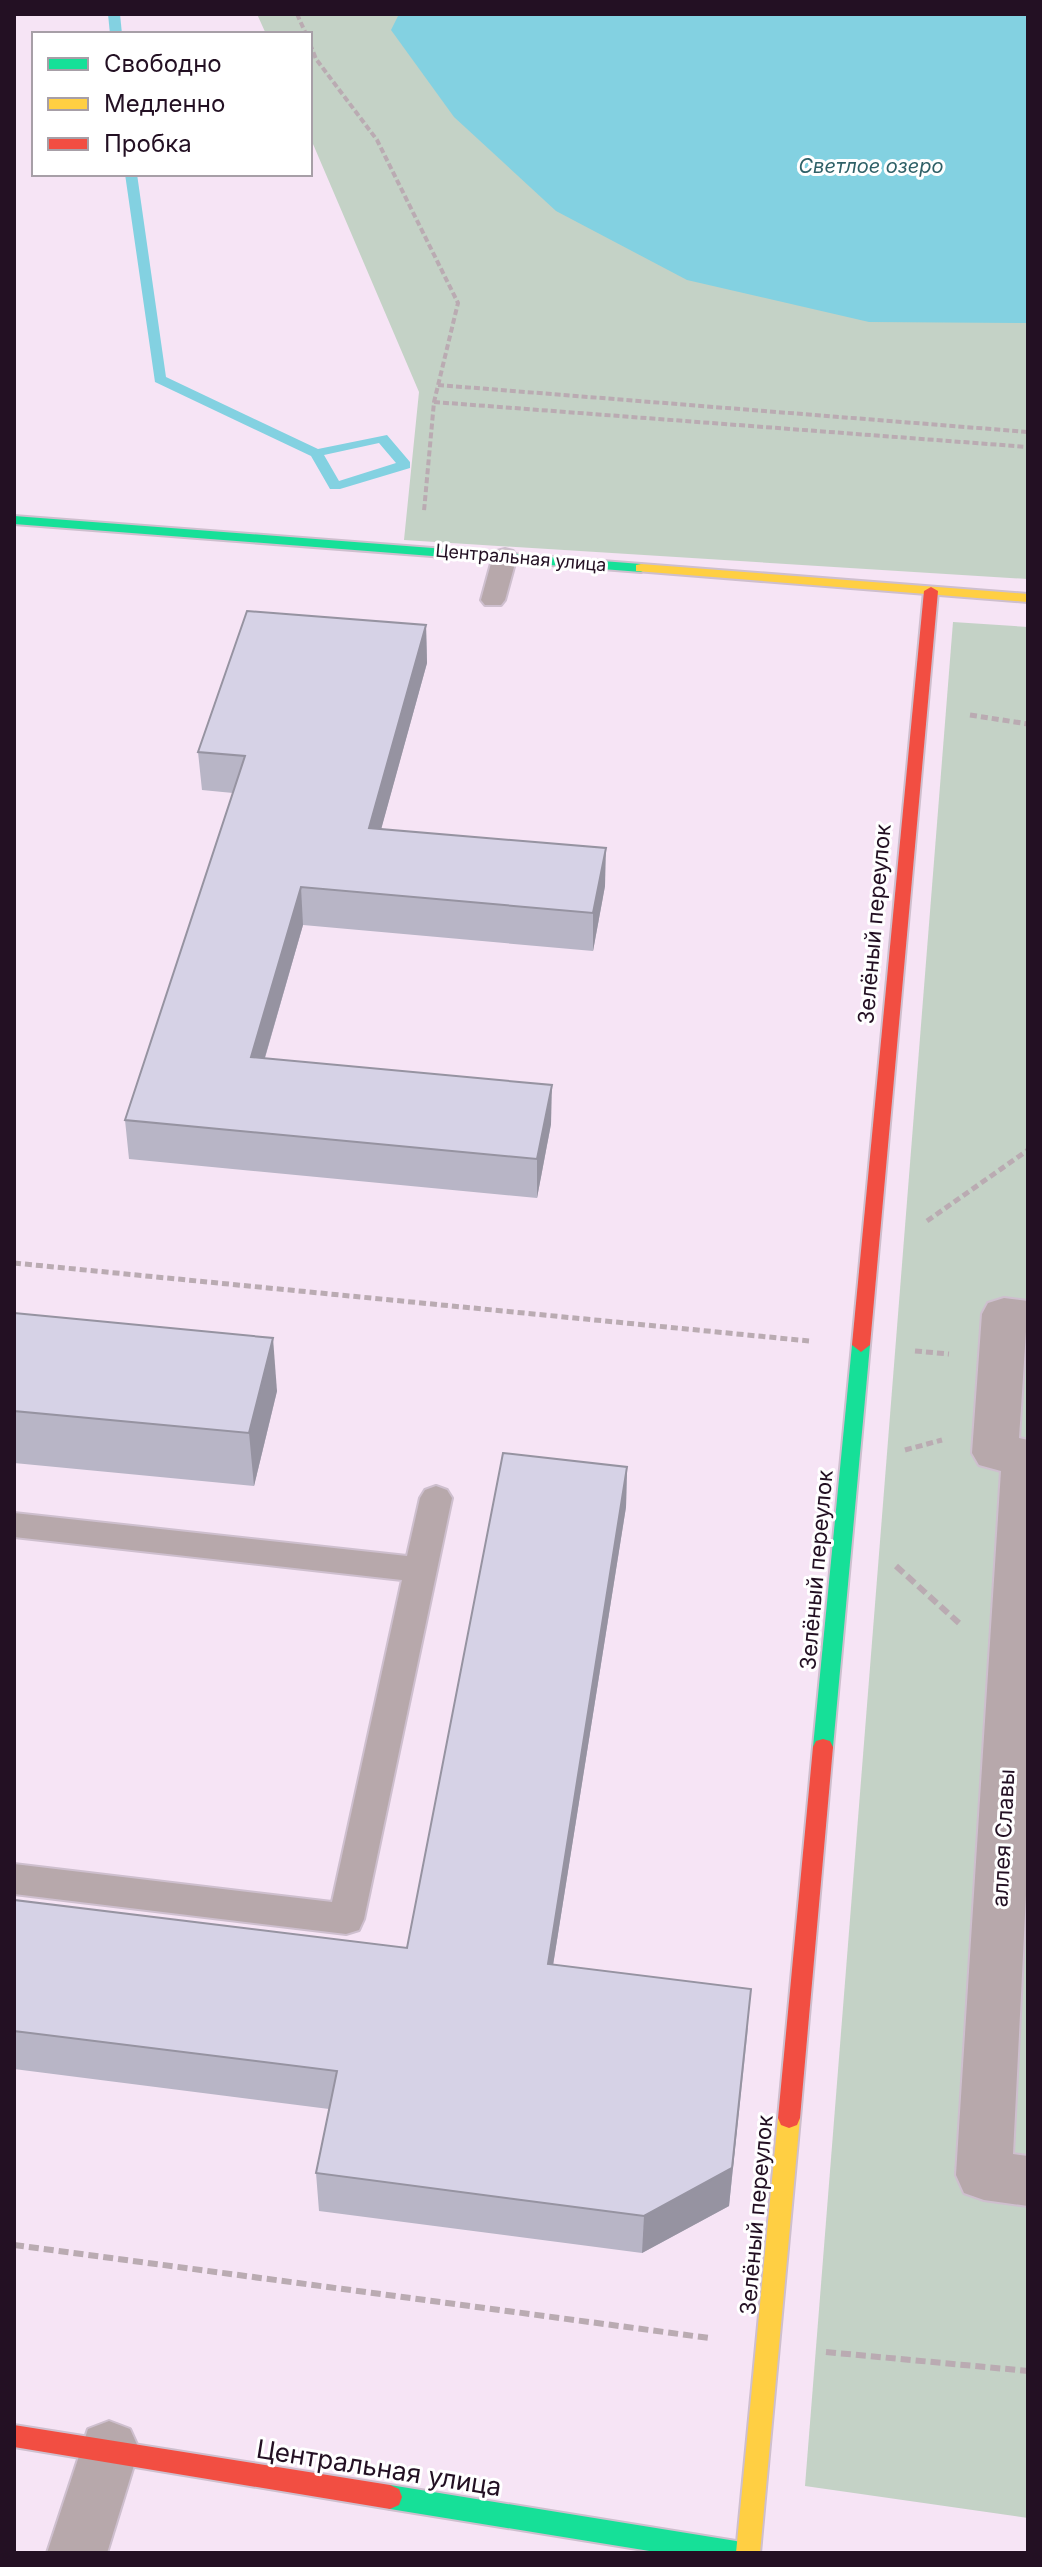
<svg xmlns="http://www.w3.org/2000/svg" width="1042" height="2567" font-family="Inter,sans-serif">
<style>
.green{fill:#c4d2c6}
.water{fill:#83d1e1}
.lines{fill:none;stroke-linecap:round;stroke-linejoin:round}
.stream{fill:#83d1e1;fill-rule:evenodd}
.lane-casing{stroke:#cebfce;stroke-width:4}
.street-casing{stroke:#cebfce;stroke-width:4}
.fast-casing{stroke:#cebfce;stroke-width:4}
.slow-casing{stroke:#cebfce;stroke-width:4}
.jam-casing{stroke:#cebfce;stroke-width:4}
.path-far2{stroke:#baabb2;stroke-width:4;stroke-dasharray:6 3;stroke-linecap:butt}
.path-far1{stroke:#baabb2;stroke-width:5;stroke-dasharray:7 4;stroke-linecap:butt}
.path{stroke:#baabb2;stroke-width:6;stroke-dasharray:10 5;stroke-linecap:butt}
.lane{fill:#b7a8ab;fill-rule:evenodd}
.street{fill:#b7a8ab;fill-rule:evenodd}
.fast{fill:#16e098;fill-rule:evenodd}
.slow{fill:#ffcf43;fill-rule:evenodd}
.jam{fill:#f24e42;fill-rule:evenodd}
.wall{fill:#b8b5c6}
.shaded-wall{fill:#9693a1}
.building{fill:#d6d2e6;stroke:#9693a1;stroke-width:2}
.labels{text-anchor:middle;stroke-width:6;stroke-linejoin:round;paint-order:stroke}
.far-street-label{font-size:18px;fill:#231023;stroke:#fff}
.far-water-label{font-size:20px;font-style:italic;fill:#2e6067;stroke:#fff}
.street-label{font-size:22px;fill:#231023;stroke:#fff}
.near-street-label{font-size:26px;fill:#231023;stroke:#fff}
</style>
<rect width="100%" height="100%" fill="#f6e4f5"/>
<g class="green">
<path d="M257,14h771v565l-624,-39 15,-148 -109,-255v-103h-44z"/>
<path d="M953,622l75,5v1891l-223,-32z"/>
</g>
<path class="water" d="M399,14h629v309l-159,-1 -182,-42 -131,-69 -102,-94 -63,-87z"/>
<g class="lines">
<g class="stream">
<path d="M108,14h12l2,20h-12z"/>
<path d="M125,174h12l29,203 152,72 69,-14 23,27v6l-70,21h-10l-19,-33 -156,-74zM379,443l17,20 -57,18 -15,-26z"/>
</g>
<defs>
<g id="lane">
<path d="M505,549l8,2 4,5 -12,44 -4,5h-16l-4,-5 12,-44 4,-5z"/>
<path d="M436,1486l11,4 5,8 -88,421 -5,11 -13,4 -332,-40v-30l318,38 70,-322 -388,-43v-24l393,43 13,-58 5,-8z"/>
</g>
<g id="street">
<path d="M1004,1298l24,3 -9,137 9,2v415l-15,299 15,2v50l-44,-6 -20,-7 -8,-18 45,-704 -22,-6 -7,-12 10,-139 6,-11z"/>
<path d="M109,2421l21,8 9,20 -32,104h-60l41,-124z"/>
</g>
<g id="fast">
<path d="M14,516l627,48 7,4 -7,4 -627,-48z"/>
<path d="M861,1338l9,7 -37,402 -3,6 -7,2 -7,-2 -3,-6 39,-402z"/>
<path d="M390,2485l346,56 9,3 3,9h-86l-272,-44 -9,-4 -3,-8 3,-8z"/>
</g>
<g id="slow">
<path d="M641,564l387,30v8l-392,-31v-6z"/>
<path d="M789,2108l8,3 3,7 -40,435h-24l42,-435 3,-7z"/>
</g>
<g id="jam">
<path d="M931,587l7,4 -68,754 -9,7 -9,-7 72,-754z"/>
<path d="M823,1739l7,2 3,6 -33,371 -3,7 -8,3 -8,-3 -3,-7 35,-371 3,-6z"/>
<path d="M14,2425l376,60 9,4 3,8 -3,8 -9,4 -376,-62z"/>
</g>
</defs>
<use href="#lane" class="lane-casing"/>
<use href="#street" class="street-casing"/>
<use href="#fast" class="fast-casing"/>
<use href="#slow" class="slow-casing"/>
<use href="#jam" class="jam-casing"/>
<g class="path-far2">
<path d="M297,14l9,20"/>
<path d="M310,44l6,15 61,81 81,163 -24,99 -10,109"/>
<path d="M438,385l590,47"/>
<path d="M434,402l594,45"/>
</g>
<g class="path-far1">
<path d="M970,715l58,9"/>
<path d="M927,1221l101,-71"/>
<path d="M14,1263l795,78"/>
<path d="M915,1351l34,3"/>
<path d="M905,1450l37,-10"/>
</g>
<g class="path">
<path d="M896,1566l64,58"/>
<path d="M14,2245l695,93"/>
<path d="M826,2352l202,19"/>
</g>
<use href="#lane" class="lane"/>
<use href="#street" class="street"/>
<use href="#fast" class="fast"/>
<use href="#slow" class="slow"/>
<use href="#jam" class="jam"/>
</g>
<g class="wall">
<path d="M426,625l1,38 -46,166 224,57 -12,65 -290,-26 -38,133 286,66 -14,74 -408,-39 -4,-39 108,-327 -31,-3 -4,-38z"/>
<path d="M14,1313l263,78 -23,95 -240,-23z"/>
<path d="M627,1467l-1,40 -73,458 195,63 -19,178 -87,47 -323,-42 -3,-38 13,-64 -315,-40v-169l393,48z"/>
</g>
<g class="shaded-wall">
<path d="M426,625l1,38 -56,203 -2,-38z"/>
<path d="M606,848l-1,38 -12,65v-38z"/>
<path d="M301,887l2,38 -49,170 -3,-38z"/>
<path d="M552,1085l-1,39 -14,74v-39z"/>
<path d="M273,1338l4,53 -23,95 -5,-53z"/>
<path d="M627,1467l-1,40 -79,496 1,-39z"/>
<path d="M751,1989l-22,217 -87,47 2,-37z"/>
</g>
<g class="building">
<path d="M247,611l179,14 -57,203 237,20 -13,65 -292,-26 -50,170 301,28 -15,74 -412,-39 120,-364 -47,-4z"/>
<path d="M14,1313l259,25 -24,95 -235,-22z"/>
<path d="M503,1453l124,14 -79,497 203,25 -19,179 -88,48 -328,-43 21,-102 -323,-40v-131l393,48z"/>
</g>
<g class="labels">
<g class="far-street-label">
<text transform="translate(521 558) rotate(5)" y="6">Центральная улица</text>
</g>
<g class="far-water-label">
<text x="871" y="173">Светлое озеро</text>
</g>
<g class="street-label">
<text transform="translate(874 924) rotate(-85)" y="8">Зелёный переулок</text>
<text transform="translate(816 1570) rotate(-85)" y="8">Зелёный переулок</text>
<text transform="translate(1003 1838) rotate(-87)" y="8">аллея Славы</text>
<text transform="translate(756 2215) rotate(-85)" y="8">Зелёный переулок</text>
</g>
<g class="near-street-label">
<text transform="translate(379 2468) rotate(9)" y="9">Центральная улица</text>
</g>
</g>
<rect width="1042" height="2567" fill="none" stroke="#231023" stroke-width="32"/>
<rect x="32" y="32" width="280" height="144" fill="#ffffff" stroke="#a79fa7" stroke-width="2"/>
<rect x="48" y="58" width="40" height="12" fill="#16e098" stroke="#a79fa7" stroke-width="2"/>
<text x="104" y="72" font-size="24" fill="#231023">Свободно</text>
<rect x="48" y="98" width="40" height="12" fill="#ffcf43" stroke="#a79fa7" stroke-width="2"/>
<text x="104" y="112" font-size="24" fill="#231023">Медленно</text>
<rect x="48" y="138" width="40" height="12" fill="#f24e42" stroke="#a79fa7" stroke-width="2"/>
<text x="104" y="152" font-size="24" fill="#231023">Пробка</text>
</svg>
